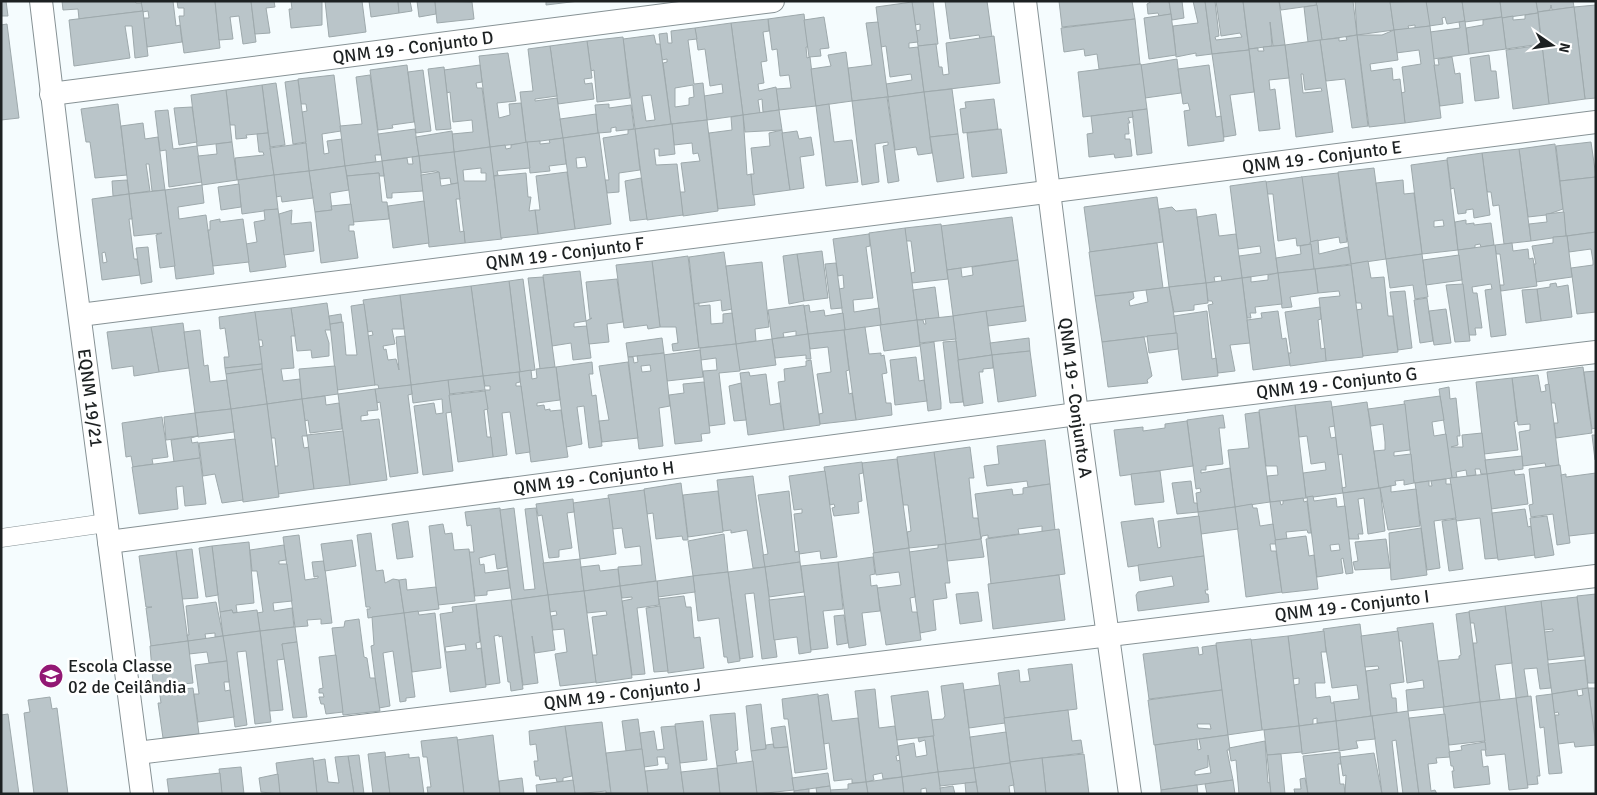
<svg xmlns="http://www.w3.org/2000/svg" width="1597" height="795" font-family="Signika,sans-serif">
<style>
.building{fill:#bac5c9;stroke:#9ea9ac;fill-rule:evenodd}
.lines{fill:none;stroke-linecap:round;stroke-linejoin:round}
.pedestrian-casing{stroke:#879295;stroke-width:19}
.minor-casing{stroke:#879295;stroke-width:24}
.pedestrian{stroke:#fff;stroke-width:18}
.minor{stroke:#fff;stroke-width:22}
.labels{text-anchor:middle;stroke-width:5;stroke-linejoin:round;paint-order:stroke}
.street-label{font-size:18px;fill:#1d2122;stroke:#fff}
.poi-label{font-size:18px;fill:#1d2122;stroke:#fff;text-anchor:start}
</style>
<rect width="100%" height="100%" fill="#f5fcfe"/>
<g class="building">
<path d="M1,1h5l2,15h-7z"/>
<path d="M62,1h73l1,2h6l1,8 -64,8 -1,-10 -15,1z"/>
<path d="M141,1h32l3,25 4,-1 2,17 -35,5 -4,-29h6l-1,-7 -5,1z"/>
<path d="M177,1h38l5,47 -36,5 -5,-37h5v-8h-6z"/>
<path d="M215,1h36l5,41 -13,2 -4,-28 -9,1 3,22 -14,1z"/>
<path d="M251,1h23l1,6 -9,1 4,25 -15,1z"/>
<path d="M291,1h31v24l-31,3 -2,-19h3z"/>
<path d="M325,1h37l4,31 -37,5z"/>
<path d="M369,1h29l1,12 -28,4z"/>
<path d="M398,1h12l2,10 -13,2z"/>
<path d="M417,1h18l1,13 -17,3z"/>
<path d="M435,1l37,1 2,17 -37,4z"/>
<path d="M546,1h33l-33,4z"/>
<path d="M933,1l5,43 -20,2 -2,-15 4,-1v-6l-5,1 -3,-23z"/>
<path d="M945,1h42l5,36 -12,2 -1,-4 -29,4z"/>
<path d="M1059,1h73l3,18 -73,8z"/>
<path d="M1152,1h17l2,13 -12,2 -1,-3 -10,1 -1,-10z"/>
<path d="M1169,1h13l2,17 -12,2z"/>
<path d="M1193,1h12l7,53 -16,2v-3l-20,4 -3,-31 25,-3z"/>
<path d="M1215,1l4,35 -4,1 1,3 26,-3 -2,-4 -19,3 -5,-35h27l6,49 -37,4 -7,-53z"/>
<path d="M1243,1h36l6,44 -12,1 -3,-24 2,24 -23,3z"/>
<path d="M1279,1h37l1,4 -36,5z"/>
<path d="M1316,1h37l4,34 -35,5z"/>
<path d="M1355,1h35l4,29 -37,5z"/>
<path d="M1426,1h36l3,20 -18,3 -2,-7 -3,1 1,6 -14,2z"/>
<path d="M1426,1l4,25 -15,2v-3l-7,1 1,3 -15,1 -4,-28z"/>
<path d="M1462,1h38l2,16 -37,5z"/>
<path d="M1500,1h36l2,12 -36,5z"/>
<path d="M1536,1h37l1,6 -22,3 -1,-5 -1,5 -12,2z"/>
<path d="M912,2l6,40 -9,1v5l9,-1 6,45 -36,5 -2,-13 26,-4 -1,-6 -21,3 -4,-31 -5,1 -5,-40z"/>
<path d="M1317,5l5,35 -14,2 -4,-35z"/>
<path d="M1596,5v93l-11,1 -11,-92z"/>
<path d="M1574,7l11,92 -36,5 -11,-92z"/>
<path d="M143,11l5,45 -13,2 -3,-32h-7l5,32 -56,8 -5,-46z"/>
<path d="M1538,13l3,31 -35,5 -4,-31 11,-2v4l12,-1v-4z"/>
<path d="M804,14l4,33h-2l1,11 3,-1 6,49 -37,4 -3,-21 15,-1 -2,-13 -9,1 -3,-27 -5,1 -4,-31z"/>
<path d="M1171,14l5,41 -27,4 -5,-41z"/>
<path d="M824,17l5,31 -9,1 1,7 -12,1 -5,-37z"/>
<path d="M1502,17l4,32 -37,5 -3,-26 17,-3v-5z"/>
<path d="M768,19l1,12 -6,1 4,29 -6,1 3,21 -6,1 1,7 17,-4 3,23 -16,2 -1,-13 -4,1 2,13 -17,2 -12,-92z"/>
<path d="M1135,19l5,45 -41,5 -2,-15 -12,2 -1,-7 -20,3 -3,-24z"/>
<path d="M1465,21l4,33 -36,5 -3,-27 30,-4 -1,-6z"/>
<path d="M878,22l10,75 -36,4 -4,-33 24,-3 -6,-42z"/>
<path d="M731,23l12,92 -36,5 -3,-24 19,-3 -1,-9 -12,2 -5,-37 -7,1 -3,-22z"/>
<path d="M7,24l12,94 -18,2v-95z"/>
<path d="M1430,26l11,92 -36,5 -4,-30 4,-1 -3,-25 19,-3 -2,-14 -23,3 -2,-23z"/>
<path d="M695,28l2,11 -9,1 6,44 9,-1 4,37 -36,4 -8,-61 4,-1v-3l-5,1 -3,-26 8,-1 1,10h4l-1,-12zM693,85l1,12 -5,1v7l-14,2v-19z"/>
<path d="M1394,30l4,30 -28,4 1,7 21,-3 1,12 7,-1 5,44 -36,4 -12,-92h25z"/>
<path d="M654,35l2,9h4l11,80 -36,5 -12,-90zM651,95l4,25 -9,1 -4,-25z"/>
<path d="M1357,35l11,91 -16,2 -7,-49 -19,2 -6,-41 19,-2v3l8,-1 -1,-3z"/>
<path d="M994,36l6,47 -76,9 -6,-46 18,-2 3,23h3l1,8 6,-1 -3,-31z"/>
<path d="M623,37l7,61 -33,4 -3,-32 -3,1 -4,-30z"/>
<path d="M1320,40l13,92 -37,5 -11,-92zM1301,74h2l2,16 16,-2 1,3 -19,2z"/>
<path d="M587,41l5,37 -8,1 1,5 7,-1 2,16 -36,5 -8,-58z"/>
<path d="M1285,45l4,33 -20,2 1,10 5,-1 5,40 -21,2 -10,-82 9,-1v3h6l-1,-4z"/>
<path d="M1542,45l7,59 -36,5 -7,-59z"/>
<path d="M550,46l7,50 -22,3v2l22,-3 6,40 -37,5 -6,-51 13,-1 -5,-42z"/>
<path d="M1249,50l5,42 -24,3 6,40 -12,2 -12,-83z"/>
<path d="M846,52l6,49 -36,5 -5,-37 20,-3 -3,-11z"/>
<path d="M508,53l8,48 -19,2 2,15 11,-3 -1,-11 12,-1 5,40 -36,4 -11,-91z"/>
<path d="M1489,55l2,16h5l3,27 -24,3 -5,-43z"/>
<path d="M1452,57l3,17 5,-1 3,30 -23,3 -6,-41h5l-1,-6z"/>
<path d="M1177,59l4,34 -36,5 -4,-33z"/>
<path d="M1141,64l6,45 -64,8 -5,-45z"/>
<path d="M407,65l7,57 -22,3 1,3 -15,2 -8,-60z"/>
<path d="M480,65l2,17 -6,1 1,5h5l8,59 -36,5 -2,-18 21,-2 -1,-12 -19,2 -3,-30 -3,1 -3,-23z"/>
<path d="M1209,65l7,52 5,-1 3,25 -36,5 -4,-35 6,-1 -2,-7 -5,1 -5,-35z"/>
<path d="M444,67l7,62 -15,1 -8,-61z"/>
<path d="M423,70l8,61 -15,2 -8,-61z"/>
<path d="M334,75l7,56 -19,3 2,20 5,-1 -2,-12 15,-2 3,27 -36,5 -7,-59 5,-1 -1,-7h-5l-3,-25z"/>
<path d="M370,75l11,80h-6l1,7 -31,4 -5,-40 22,-2 -6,-47z"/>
<path d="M298,80l8,62 -13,2 -8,-62z"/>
<path d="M276,83l9,62 -15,2 -8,-62z"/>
<path d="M262,85l6,48 -22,2 1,3 -11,1 -1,-14h-5l-4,-35z"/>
<path d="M952,89l6,45 -28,3 -6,-45z"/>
<path d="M226,90l6,52 -35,4 -6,-51z"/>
<path d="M924,92l8,61 -14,2 -2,-8 -21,3 -7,-53z"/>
<path d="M887,97l12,84 -11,2 -5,-37 5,-1v-3l-13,2 4,38 -17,3 -10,-84z"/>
<path d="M994,99l4,30 -35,4 -3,-24 6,-1 -1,-6z"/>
<path d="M118,104l9,71 -32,3 -5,-36h-4l-5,-33z"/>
<path d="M609,104v4l22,-3 3,24 -18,2v-4l-5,1v4l-13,1 -3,-28z"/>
<path d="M829,104l5,38 18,-2 6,42 -32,4 -10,-80z"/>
<path d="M192,107l5,35 -18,3 -5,-37z"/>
<path d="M1147,109l5,44 -15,2 -5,-44z"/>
<path d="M168,110l5,39 24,-3 5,36 -33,5 -3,-37 -6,1 -5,-40z"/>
<path d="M779,110l3,20 -37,2 -2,-17z"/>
<path d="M1132,111l1,6 -5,1 2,5h-2l1,11h-4v5h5l2,17 -17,2 -1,-4 -25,3 -2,-23 6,-1 -2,-17z"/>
<path d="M596,114l2,19 -35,5 -3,-19z"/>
<path d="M743,115l4,60 4,-1 4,31 -37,4 -9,-76 23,-3 -1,-13z"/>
<path d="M707,120l11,91 -35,5 -3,-24h5l-4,-29 19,-2 -2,-8 -5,1 -1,-11 -18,2 -2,-21z"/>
<path d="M143,123l2,16 13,-2 7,53 -13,1 -3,-27h-3l4,27 -21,3 -8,-68z"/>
<path d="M672,124l3,30 -16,2v-7h-5l2,16 21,-1 6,51 -36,5 -12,-91z"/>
<path d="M415,129l4,27 -37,5 -4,-27z"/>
<path d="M635,129l5,41 -21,3v19l-12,1 -2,-13h4l-6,-42 25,-4v-4z"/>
<path d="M1001,129l6,44 -35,4 -5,-44z"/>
<path d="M782,130l8,60 -37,5 -2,-21h3l-3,-26 19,-2 -1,-13z"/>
<path d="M452,131l2,21 -35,4 -3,-19z"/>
<path d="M797,131l2,8 12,-2 3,18 -14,2 4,31 -14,2 -8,-57z"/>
<path d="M268,133l6,42 -37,5 -2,-22 29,-3 -1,-3h-4l-2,-18z"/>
<path d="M599,133l12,91 -36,5 -12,-91zM585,157l2,10 -10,1 -1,-10z"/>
<path d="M958,134l6,44 -27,4 -7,-45z"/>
<path d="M563,138l3,26 -17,2 1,5 -20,2 -3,-31 13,-1v3l10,-1 -1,-3z"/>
<path d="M232,142l5,38 -35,5 -4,-29 19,-2 -1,-10z"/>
<path d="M527,142l3,26 -33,3 1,4 -5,1 -3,-29 15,-2 1,4 5,-1v-3z"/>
<path d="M1591,142l5,35 -36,4 -4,-35z"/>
<path d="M306,143l3,28 -35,4 -4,-27z"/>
<path d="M1555,144l8,65 -17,6 -18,2 -9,-68z"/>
<path d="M490,147l12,92 -37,4 -11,-91zM481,168v5h5v8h-22l-1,-11z"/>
<path d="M1519,149l12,92 -27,3 -5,-39 -6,1 -2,-14h-4l-5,-39z"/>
<path d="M454,152l4,31 -7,1 -1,-6 -10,1 -1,-7 -3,-1 -15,2 -2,-17z"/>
<path d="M1482,153l8,62 -16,3 -1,-9 -7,1v3l-8,1 -4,-26 -3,1 -4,-31z"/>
<path d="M419,156l4,35 -31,2v5h-5l-5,-37 25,-3 1,6h5l-1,-7z"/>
<path d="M1447,160l11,90 -36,4 -11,-89zM1443,220l1,6 -10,1v-6z"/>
<path d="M382,161l2,15h-5v-3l-32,3 -2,-10z"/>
<path d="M345,166l4,24 -19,3 2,17 -17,2 -6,-41z"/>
<path d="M1374,168l12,91 -35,5 -13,-92z"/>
<path d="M309,171l4,27 -31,4 -1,-6 -5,1 -2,-22z"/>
<path d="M439,172l2,14 17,-3 2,16h-4l4,33 4,-1 1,12 -36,4 -8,-72z"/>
<path d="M567,172l8,57 -37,5 -3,-24h5l-4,-34z"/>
<path d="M379,173l3,29h5l2,17 -36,3 -6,-46z"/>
<path d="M526,173l2,24h3l-2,14 6,-1 3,24 -37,4 -7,-62z"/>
<path d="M1338,173l9,69 -7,1 -1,-6 -29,5 -9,-65z"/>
<path d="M274,175l4,34 -36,5 -4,-34z"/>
<path d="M1302,177l9,67 -14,2 -1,-8 -18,3 -5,-47h-6l-1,-12z"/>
<path d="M1596,177v55l-30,4 -6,-55z"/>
<path d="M641,178l6,41 -17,2 -5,-40z"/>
<path d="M127,180l2,14 -16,2 -1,-15z"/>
<path d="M1403,180l1,14 10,-1 8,61 -36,5 -10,-76z"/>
<path d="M1266,181l12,92 -36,5 -3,-22 22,-3 -1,-7 -22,3 -8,-63z"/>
<path d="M239,184l2,23 -20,3 -3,-23z"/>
<path d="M202,185l2,18 -26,4 1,12 27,-4 8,59 -38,5 -11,-89z"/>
<path d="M165,190l10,76 -15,2 -4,-33 6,-2 -28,3 -5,-42z"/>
<path d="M129,194l3,25h-3l5,40h3l3,16 -38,5 -10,-81zM105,252l2,10 -4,1 -1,-10z"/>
<path d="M1157,197l6,45 -73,10 -6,-45z"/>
<path d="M424,201l5,42 -36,5 -5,-42z"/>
<path d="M351,204l3,21h-5v6h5l4,27 -37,5 -6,-51 17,-2 -1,-4z"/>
<path d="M1172,207l4,4 20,-2 10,74 -37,4 -10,-78z"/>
<path d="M278,209l8,58 -36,5 -4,-28 11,-2 -3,-20 11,-2 -1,-10z"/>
<path d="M292,210l-1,14 20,-2 3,29 -30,4 -5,-41z"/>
<path d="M1564,212l2,24 -35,5 -2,-17 18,-2 -1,-8z"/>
<path d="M1216,214l3,22 17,-2 6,44 -20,3 -1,-5 -7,1 1,5 -9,1 -9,-66z"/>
<path d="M1012,217l6,43 -71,10 -6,-44z"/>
<path d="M220,219v3l23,-3 6,43 -36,4 -5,-36h2v-9z"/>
<path d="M1466,220v4l8,-1v2l17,-2 3,22 -13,2 -1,-3 -5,1v3l-17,2 -3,-28z"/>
<path d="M941,224l7,55 -36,4 -1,-10 4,-1 -4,-31h-5l-1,-13z"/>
<path d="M905,228l12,92 -36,5 -12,-92z"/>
<path d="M1596,232v80l-19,2 -6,-46 22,-3v-4l-2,-12 -22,3 -2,-16z"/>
<path d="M869,234l1,12 -4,1 7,51 -20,2 1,12 25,-4 2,17 -36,5 -6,-41 5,-1 -1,-13 -5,1 -5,-37z"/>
<path d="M1567,236l5,41 -36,5 -2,-18h2l-4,-18 21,-3v-6z"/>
<path d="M1318,240l1,14 29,-7 3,17 -37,5 -4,-27z"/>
<path d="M1157,243l6,45 -68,8 -6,-44z"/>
<path d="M1512,243l1,8 15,-2 1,10 4,-1 4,28 -36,5 -1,-6h4l-4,-31h-4l-1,-9z"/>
<path d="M1311,244l3,25 -36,4 -2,-15 25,-4 -1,-8z"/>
<path d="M1495,245l11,90 -15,2 -6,-47 7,-1 -1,-5 -19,3 1,6h4l5,35h-7l1,7h-7l-11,-85z"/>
<path d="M148,247l4,35 -11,2 -5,-36z"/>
<path d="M822,251l6,47 -24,3 -7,-47z"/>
<path d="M724,252l8,57 -10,2 -1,-11 -27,4 -5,-47z"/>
<path d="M797,254l7,47 -15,3 -6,-48z"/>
<path d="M1422,254l6,43 -13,2 -2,-14 -23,3 -4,-29z"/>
<path d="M1459,255l3,25 -36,5 -3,-25z"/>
<path d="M688,256l11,92 -26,3 -1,-7 6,-1 -2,-16h-16l-8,-66z"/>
<path d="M1018,260l6,46 -71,10 -6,-46 14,-2 1,9 11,-2 -1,-8z"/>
<path d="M652,261l8,66 -12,2 -1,-4 -23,3 -8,-63z"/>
<path d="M1368,261l3,17 13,-1 4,39h5l5,36 -35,4 -7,-46 6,-1 -1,-6h-5l-5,-39z"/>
<path d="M762,262l7,65 -14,2 1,12 -20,3 -10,-78z"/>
<path d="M836,263l6,45 -11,1 -6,-45z"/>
<path d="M1351,265l12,92 -37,4 -7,-63 21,-2 -1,-5 -21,2 -3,-24z"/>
<path d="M1315,269l3,24 -28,4 2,10 -10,1 -4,-35z"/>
<path d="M580,271l6,50 -12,2v4l13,-1 4,32 -18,2 -2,-17 -19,3 -9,-71z"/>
<path d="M1278,273l4,31 -27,3 1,6h-6l1,5h-4l-5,-40 9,-1v5l17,-2v-5z"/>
<path d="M543,277l12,90 -15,2 -12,-91z"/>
<path d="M1242,278l8,65 -20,2 5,26 -17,2 -10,-68 5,-1 -1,-3h-4l-2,-18z"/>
<path d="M523,279l12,91 -15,2 -11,-91z"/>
<path d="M617,279l6,43 -16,2 2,18 -20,2 -3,-23 6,-3 -2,1 -4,-37z"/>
<path d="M509,281l11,91 -37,4 -12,-90z"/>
<path d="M1206,283l2,20 -14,2v5l-20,2 -5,-25z"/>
<path d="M1556,283l1,4 11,-2 4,32 -31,4 -4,-32 13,-2v-3z"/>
<path d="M1463,284l7,57 -15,1 -9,-57z"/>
<path d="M471,286l12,90 -72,9 -11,-90z"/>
<path d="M935,287l4,31 -22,2 -4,-30z"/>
<path d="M1169,287l8,46 -75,9 -7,-46 38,-4 1,6 -5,3 1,5 18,-4 -2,-12z"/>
<path d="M1537,289l4,32 -15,2 -4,-33z"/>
<path d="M1405,291l7,57 -14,2 -8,-58z"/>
<path d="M400,295l4,34h-12l3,15 -12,2 1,4 2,-1 2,11 8,-1 3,11 -3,-33 9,-1 6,49 -32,4 -1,-4h-4l-6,-49 5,-1 -1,-4 -4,1 -5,-32z"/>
<path d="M1427,298l6,43 -13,2 -6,-43z"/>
<path d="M327,303l4,27h-6l4,13v13l-17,2 -1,-8 -14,1 -6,-43z"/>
<path d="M699,303v3l11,-1 1,19 12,-1v-9l9,-1 4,31 -37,4 -5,-44z"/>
<path d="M364,304l11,81 -38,5 -7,-66 13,-2 3,33h11l-6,-49z"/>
<path d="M804,305l4,29 -12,2v-5l-13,2 1,4 -12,2 -4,-29z"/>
<path d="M809,305l1,7 14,-2 1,6 18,-3 2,17 -37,4 -4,-28z"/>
<path d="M1024,306l2,15 -38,5 -2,-15z"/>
<path d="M1320,307l1,12 -3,1 3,29 4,-1 1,13 -36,5 -2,-13h3l-6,-41z"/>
<path d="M291,308l4,28h-4l3,32 -13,1 2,12 17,-2 2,20 -35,5 -8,-57 4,-1 -1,-6h-4l-4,-28z"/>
<path d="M1446,309l5,34 -17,2 -5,-34z"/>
<path d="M986,311l6,44 -34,5 -5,-44z"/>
<path d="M1207,311l5,48 4,-1 2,18 -36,4 -8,-64z"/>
<path d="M1278,311l4,28 4,-1 4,27 -37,5 -6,-50 15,-2 -1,-5z"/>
<path d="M255,312l7,52 -37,4 -1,-11h5l-4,-29 -5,1 -1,-12z"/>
<path d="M341,314l1,8 -12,2 -1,-8z"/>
<path d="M953,316l3,23 -36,4 -3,-23h6l1,4h2l-1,-5z"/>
<path d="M917,320l3,26 -36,5 -4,-26z"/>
<path d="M183,323l6,45 -30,4 -8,-45z"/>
<path d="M151,327l8,45 -25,4 -1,-10 -21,3 -5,-37z"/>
<path d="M865,327l4,27 12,-1v3l3,-1 3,18 -5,1 4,29h5l1,12 -36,5 -12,-90z"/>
<path d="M200,330l4,36 4,-1 2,17 17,-2 4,29 -36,4 -11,-81z"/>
<path d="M844,330l5,40 -3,1 3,23 3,-1 4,27 -36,4 -1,-10 4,-1 -6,-39 14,-2 -3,-25 -18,2 -2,-15z"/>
<path d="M1177,333l1,16 -29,4 -2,-17z"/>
<path d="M808,334l3,25h-5v-4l-31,3 -3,-19z"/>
<path d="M1144,337l8,39 -5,4 1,3 -40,4 -6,-45z"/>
<path d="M662,338l2,15 -36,4 -2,-14z"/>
<path d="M1029,338l1,13 -38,4 -2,-12z"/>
<path d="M772,339l4,26 -37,5 -3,-26z"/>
<path d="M956,341l7,61 -13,1 -7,-61z"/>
<path d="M934,342l7,61v6l-13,2 -8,-67z"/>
<path d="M736,344l4,27 -21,2 6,51 -16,2 -6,-55 14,-1 -1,-12 -15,2 -1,-12z"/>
<path d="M700,350l3,27 -36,4 -4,-26z"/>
<path d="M1030,351l6,45 -38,6 -6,-47z"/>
<path d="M664,353l6,53 -11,2 4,38 -24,3 -11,-92h5l1,6 4,-1 -1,-6zM650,365l1,6 -9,1 -1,-6z"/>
<path d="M992,355l1,13 -10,1v3h-4l4,31 -19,3 -6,-46z"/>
<path d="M916,357l3,24 5,-1 3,21 -32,4 -5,-45z"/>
<path d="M811,360l9,65 -36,5 -6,-48 7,-1 -1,-12 22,-3v-5z"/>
<path d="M592,362l1,12h-4l3,22 4,-1 6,51 -13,2 -5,-42 -7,1 5,37 -16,3 -10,-80z"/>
<path d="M628,362l10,76 -36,4 -3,-21 10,-1 -10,-54z"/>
<path d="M262,364v5l-36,5 -1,-6z"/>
<path d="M335,366l3,28 -36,5 -3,-30z"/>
<path d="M556,367l4,33 -23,3v3l7,-1 1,5 5,-1v2l11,-1 7,47 -37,5 -12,-90 12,-2 1,9 5,-1 -1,-9z"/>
<path d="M1583,367l9,66 -36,5 -2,-15h4l-3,-20h-4l-4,-31z"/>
<path d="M262,369l5,35 -36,5 -5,-35z"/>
<path d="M1596,371v57l-4,1 -8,-57z"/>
<path d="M519,372l1,10 -4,1v3h5l9,66 -14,2 -6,-42 -8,1 5,42 -14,2 -8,-67h5v-4h-5l-2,-10z"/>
<path d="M749,372l1,4 16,-2 4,31 10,-2 4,27 -36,5 -8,-62z"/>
<path d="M1538,375l3,17 5,-1 -1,-6 4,-1 10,81 -13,2 -1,-4 -22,3 -4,-34 11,-2v-6l-12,1 -6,-47z"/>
<path d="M483,376l2,14 -36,4 -1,-14z"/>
<path d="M1512,378l5,43 -3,1 4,28 -34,4 -8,-72z"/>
<path d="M448,380l4,32 -6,1 7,58 -30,4 -9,-69 20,-3 2,11 7,-1 -1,-14 -29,4 -2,-18z"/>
<path d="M704,382l6,51 -9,1 1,7 -27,3 -6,-49 15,-2 -1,-9z"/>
<path d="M741,383l5,37 -12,1 -5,-35z"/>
<path d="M411,385l1,9 -4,1 10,78 -28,4 -10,-75 -3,1 -2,-14z"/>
<path d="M1449,387l1,12 6,-1 4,38h-3l1,9 -7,2h12l-1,-12 20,-2 5,41h-6l-1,-5h-5l1,6 -9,1 -1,-6 -10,2 1,6h-5l-13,-89z"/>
<path d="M375,389l3,21 -11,1 1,4 -7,1v5l18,-2 8,61 -37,5 -12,-91z"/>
<path d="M485,391l3,18 -4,1 3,27h4l2,20 -35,5 -9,-67z"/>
<path d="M325,396l1,9 13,-2 3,26 -32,4 -2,-13 -3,1 -3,-22z"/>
<path d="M1440,396l4,24 -12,2 2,14 12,-2 6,44 -38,5 -10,-82z"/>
<path d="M302,399l5,37h-5l2,12 5,-1 5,42 -36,5 -3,-28h3l-3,-28h-4l-4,-34z"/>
<path d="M1331,401l4,25 -6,1 2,11 5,-1 7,56 -37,5 -3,-25 23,-3 -1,-8 -14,2 -4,-28 -8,1 -4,-32z"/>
<path d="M1367,402l12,86 -36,5 -1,-5 4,-1 -4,-33 -4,1 -6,-48z"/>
<path d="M267,404l12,93 -36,5 -12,-93z"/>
<path d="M1405,404l5,46 -16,2v4l17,-2 3,29 -10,2v-5l-9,1 1,4 -17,3 -5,-37 11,-1v-8l-2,-18 -12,2 -3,-17z"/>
<path d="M1295,405l11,93 -36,4 -3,-26 11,-1 -1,-9h-11l-7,-56z"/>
<path d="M231,409l3,23 -36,5 -3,-24z"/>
<path d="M1259,412l11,90 -35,5 -7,-57 21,-2 -4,-34z"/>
<path d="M195,413l3,23 -32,4 -2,-23z"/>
<path d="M1223,415l2,13h-6l4,36 -17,2v4h-5v3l29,-5 5,39 -37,5 -2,-19 5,-1 -1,-4 -4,1 -9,-69z"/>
<path d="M162,417l6,40 -16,2 1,5 -20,3 -2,-11 -5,1 -4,-34z"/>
<path d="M1187,421l6,45 -73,10 -6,-46 29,-3v4l22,-3v-4z"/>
<path d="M343,431l7,54 -36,4 -7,-54z"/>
<path d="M1592,435h4v25h-1z"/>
<path d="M198,436l-7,2 1,5 6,-1 2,16 -26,4 -3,-22z"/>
<path d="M235,439l8,61 -21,3 -7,-29 -12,2 -4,-33z"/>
<path d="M1045,440l5,44 -22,3 -1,-6 -40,5 -3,-20 15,-2 -2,-18z"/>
<path d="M970,447l4,31h-5l4,40h5l3,21 -35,5 -12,-92z"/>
<path d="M934,452l12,92 -37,4 -2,-16 4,-1 -3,-26h-5l-6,-48z"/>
<path d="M1522,456l1,13 -36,5 -2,-14z"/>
<path d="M200,458l6,46 -21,2 -2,-20 -7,1 2,22 -39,5 -7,-47z"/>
<path d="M897,459l12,89 -35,5 -12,-90z"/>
<path d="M862,462l1,11 -4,1 3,27 -4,1 1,11 -25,3 -2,-8 3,-1 -1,-3 -4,1 -6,-38z"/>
<path d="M1560,465l10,78 -13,2 -4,-31 -22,3 -2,-12 4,-1 -4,-35z"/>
<path d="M1514,470l1,5 9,-1 4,30 -37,5 -4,-35z"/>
<path d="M825,471l12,86 -16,2 -1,-8 -21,3 -5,-40 8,-1v-4l-8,1 -5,-34z"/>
<path d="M1160,471l4,31 -29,3 -4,-31z"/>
<path d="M1596,473v60l-27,3 -8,-61 5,-1v3z"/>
<path d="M1487,474l11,84 -13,1 -5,-41 -24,3 -6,-43z"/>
<path d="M753,476l12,91 -12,1 -6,-38 -16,3v-3l-8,1 -6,-51z"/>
<path d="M1446,479v5h5l5,34 -22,3 6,47 -13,2 -12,-87 14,-2v5h3l-1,-5z"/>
<path d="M1191,481l3,22h3l1,9 -21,2 -5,-31z"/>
<path d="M681,483l7,57h-5l-1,-4 -26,3 -3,-26 -6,1 -3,-25z"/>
<path d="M1050,484l5,46 -13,2v-6l-24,3 1,5 -31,4v-3l-6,1 -1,3 -6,-45 37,-5 1,6 10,-1v-6z"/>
<path d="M1391,486v6l25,-3 4,37 -32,4 -8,-42z"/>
<path d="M1380,488l5,43 -17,3 -4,-36 -6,1 5,35h-5l1,5h-10l-6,-46z"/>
<path d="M644,490l12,91 -36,5 -2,-19 24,-2 -2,-19 -15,2 -3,-20 -9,1 -5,-34z"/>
<path d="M718,491l5,41 -35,5 -5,-42z"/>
<path d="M789,491l6,61 4,-1 1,11 -35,5 -2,-12 5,-1 -10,-59z"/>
<path d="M1313,496l1,5 22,-3 1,9 8,-1 8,67 -7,1 -3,-16 -2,1 2,14 -26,4 -10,-80zM1339,544l1,6 -9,1 -1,-6z"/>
<path d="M609,498l7,56 -36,5 -7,-56z"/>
<path d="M1303,498l1,4 3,-1 4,32h-3l-1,-3 -21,2 1,7 -12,1 -5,-38 10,-1 1,4 2,-1v-3z"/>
<path d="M573,499l1,13 -7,1 5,35 -13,2v7l-10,1 -7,-43 -4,1 -2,-12z"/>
<path d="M1252,504l1,4h4l3,18 13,-2 3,20h-6l1,7h5l6,41 -36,5 -11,-90z"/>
<path d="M1235,507l3,22 -37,5 -3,-22z"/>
<path d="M500,508l7,59 -10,2 -2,-15 -16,4 1,7 4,-1 1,9 23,-3 2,18 -23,3v4l-12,1 -6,-44h5l-3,-27 -4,1 -2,-14z"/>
<path d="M514,508l10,82 11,-1 -10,-80 11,-1 12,87 -36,5 -12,-90z"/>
<path d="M1525,509l3,18 3,-1 4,29 -37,5 -6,-47z"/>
<path d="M1199,516l5,40 -76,11 -7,-45 32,-4 5,30 3,-1 -3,-26z"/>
<path d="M1547,516l7,39 -19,3 -5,-40z"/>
<path d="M1456,519l7,50 -14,2 -7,-50z"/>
<path d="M408,521l5,36 -16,2 -5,-35z"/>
<path d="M443,524l2,10 7,-1 2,17 15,-1 6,52 -37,4 -9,-79z"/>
<path d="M1421,528l6,47 -36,5 -2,-47z"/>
<path d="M1059,529l6,45 -74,10 -5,-45z"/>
<path d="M371,533l5,38 7,-1 2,13 8,-4 6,1 5,33 -36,5 -1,-9h3v-2h-4l-9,-72z"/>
<path d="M724,534l4,38 -35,4 -5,-35z"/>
<path d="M299,535l6,45 13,-2v-2l-4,1 -2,-15 12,-1 8,62 -11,1v-5l-14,1 1,6 -13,1 -12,-90z"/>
<path d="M1306,536l3,20 5,-1 4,34 -36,4 -7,-53z"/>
<path d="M981,539l3,18 -37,4 -2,-17z"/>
<path d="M1386,539l4,29 -35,2 -2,-8 5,-1 -3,-19z"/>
<path d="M352,540l4,26 -31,5 -4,-27z"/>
<path d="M249,542l5,61 -18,2 1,7 -4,1 -1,-3 -12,2 -8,-66z"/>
<path d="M945,544l5,39h-5l2,15 -14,2 3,30 -16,3 -11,-81 29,-4v-3z"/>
<path d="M284,545l2,15 -7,1v3h8l5,37 -19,2 1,8 18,-3 2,19 -34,4 -3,-18 6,-1 -6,-41h-5l-2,-21z"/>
<path d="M212,546l6,49 -12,2 -7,-49z"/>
<path d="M909,548l6,49 -5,1 2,14h5l4,28 -35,5 -9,-57 24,-3 -2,-13 -23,3 -3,-22z"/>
<path d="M192,549l6,49 -16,1 -6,-48z"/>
<path d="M176,551l12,90 -37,5 -5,-38 6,-1h-6l-7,-51z"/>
<path d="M1204,556l4,34h-3l1,4h2l1,8 -71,9 -2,-16 2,-3 36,-6 -2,-10 -32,5 -2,-16z"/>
<path d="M873,557l2,17 -5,1 1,11 6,-1 3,26 -18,2 4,32 -17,3 -11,-86z"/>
<path d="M580,559l4,32 -36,4 -5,-32z"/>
<path d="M800,562l4,30 -35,5 -4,-30z"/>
<path d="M838,562l5,47 -20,2 5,37 -17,2 -10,-84z"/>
<path d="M599,565l1,6 18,-2 2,17 -36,5 -3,-24z"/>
<path d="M765,567l12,90 -15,2 -8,-66 -9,1 8,63 -13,2 -12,-87z"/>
<path d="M728,572l12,89 -12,2 -1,-6h-3l-5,-39 -21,3 -5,-45z"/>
<path d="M1059,575l6,45 -72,9 -5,-45z"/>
<path d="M693,576l2,16 -37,5 -1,-16z"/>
<path d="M406,579l1,11 29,-3 3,22 -35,4 -5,-33z"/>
<path d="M657,581l2,24 -22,3 8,66 -13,1 -10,-74 10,-2v-2l-10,1 -2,-12z"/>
<path d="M620,586l12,92 -36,5 -4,-28h5l-5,-38 15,-2 -1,-4 -19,2 -3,-22z"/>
<path d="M584,591l12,91 -36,4 -5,-32 12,-2 -3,-23 -11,1 -2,-14 6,-1 -1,-4 -6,1 -2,-17z"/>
<path d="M978,592l4,29 -22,3 -4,-30z"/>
<path d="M1596,594v89h-8l-11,-87z"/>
<path d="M548,595l7,55 -20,3 -3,-17 6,47 -15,2 -12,-85z"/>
<path d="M684,596l2,11h5l3,31 6,-1 4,31 -36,5 -9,-74z"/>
<path d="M805,596l6,56 -12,2 -2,-17 -23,3 -5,-40z"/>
<path d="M1577,597l7,59 -36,4 -4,-28 9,-1v-2l-9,1 -3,-29z"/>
<path d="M511,600l12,89 -12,2 -1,-9h-2l-6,-46 -3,1v-2l-5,1 6,47 -14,2 -10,-81z"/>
<path d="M1541,601l10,87 -11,1 -3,-21 -13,1 4,27 -12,2 -11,-92z"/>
<path d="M216,602l7,34 -8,1v-4l-10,1 1,5 -18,2 -1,-6h2l-3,-29z"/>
<path d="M476,604l4,38 -4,1 1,6 4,-1 5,39 -36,5 -10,-78 13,-2 -1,-5zM465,644l1,6 -20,2 -1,-5z"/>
<path d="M660,606l8,65 -14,1 -8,-64z"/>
<path d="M1505,606l7,57 -17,2 5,35 -20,2 -7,-59h4l-3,-20h-4l-1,-12z"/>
<path d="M232,610l1,3 24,-3 3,21 -37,5 -3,-24z"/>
<path d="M418,611l1,4 16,-2 6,55 -29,4 -8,-59z"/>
<path d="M1469,612l11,90 -36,5 -6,-46 21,-2v-3l2,-1 -5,-41z"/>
<path d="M404,613l11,84 -9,1v3l-6,1 -7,-51 -10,2 7,53 -11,2 -8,-62 3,-1 -2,-28z"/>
<path d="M844,615l4,28 -11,2 -3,-29z"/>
<path d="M359,619l5,38 3,1 3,20h5l5,33 -37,4 -11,-87 12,-1 1,-6z"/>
<path d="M1433,623l11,84 -36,4 -2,-21 18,-2 -1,-8 -16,3 -5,-42h-3l-2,-13z"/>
<path d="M1360,624l11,92 -35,5 -3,-19 26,-3 -2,-14 -25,3 -9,-59z"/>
<path d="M295,627l2,15 -15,2 3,15 -8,1 6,50 -13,1 -10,-80z"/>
<path d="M260,631l11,91 -16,2 -9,-73 -9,1 10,73 -12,2 -12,-91z"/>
<path d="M1324,631l2,21h-5l4,31h-10l1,15 14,-2 1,7h3l2,18 -19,2v-5l-4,1v5l-14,2 -5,-41 5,-1v-6l-6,1 -5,-43z"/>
<path d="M1398,631l6,51 -14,2 2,14h4l1,15 -26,3 -5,-45 13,-2 -1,-3 -13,1 -4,-31z"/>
<path d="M223,636l4,25 -18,2 -2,-11 -18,2 -1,-13z"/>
<path d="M1288,636l11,90 -37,4 -11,-90z"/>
<path d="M1251,639l11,91 -35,5 -11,-92z"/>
<path d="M188,641l5,42 -11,1 1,5 10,-1 6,46 -36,4 -5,-35h3l-3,-22 -5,1 -3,-36z"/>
<path d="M297,642l10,75 -14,1 -11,-74z"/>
<path d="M1216,645l6,45 -73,9 -6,-45 55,-7 1,8 4,-1 -1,-7z"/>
<path d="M336,655l7,57 -17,2 -2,-10h-3l-2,-7h5l-1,-4h-4v-4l4,-1 -4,-31z"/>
<path d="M1585,660l3,28 -36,6 -4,-30z"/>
<path d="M227,661l2,21h-5l1,9 5,-1 4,27 -36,5 -4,-28h5l-4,-29z"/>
<path d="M1072,664l5,45 -73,9 -6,-45 21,-3 1,12 10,-1 -2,-12z"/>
<path d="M963,683l11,85 -36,4 -7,-52 12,-1 2,-3 -4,-30z"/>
<path d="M1000,685l5,38 -36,5 -5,-38z"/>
<path d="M1588,688h8v58v-1z"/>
<path d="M1588,688l8,57 -21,2 -1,-5 -16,2 -3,-29h4l-1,-3 -4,1 -2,-19 25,-4 1,6 5,-1 -1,-6z"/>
<path d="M875,689l4,39 16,-2 4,29 -3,1 1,5 3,-1 2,17 -19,2 -1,-6 -9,2 1,5 -8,2 -11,-91z"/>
<path d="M1222,690l6,45 -74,10 -6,-45zM1197,724h13l1,5 -13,-1z"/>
<path d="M928,691l6,45 -37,4 -6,-44z"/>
<path d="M818,694l9,75 -32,4 -7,-54h-4l-2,-20z"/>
<path d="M828,694l4,27 26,-3 8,64 -14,1v-4l-18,2 -5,-38 -5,1 -6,-48z"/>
<path d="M1552,694l10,79 -13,1 -5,-47 -4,1 -4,-32z"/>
<path d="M1531,696l9,80h-3l1,8 -11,1 -11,-87z"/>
<path d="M50,697l2,12 5,-1 11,86h-34l-10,-81 6,-1 -2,-12z"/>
<path d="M1516,698l12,90 -19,2 -4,-36 -19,2 -6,-54z"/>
<path d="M1480,702l5,39 -36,4 -6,-38z"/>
<path d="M761,704l5,45 -15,2 -5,-45z"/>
<path d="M1068,710l4,31 9,-1 2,13 -73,9 -6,-44z"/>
<path d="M1408,711l11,83h-16l-7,-54 -4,1 6,53h-16l-10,-78z"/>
<path d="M735,713l3,37 -3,1 2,13 -20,2 -7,-51z"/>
<path d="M8,714l11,80h-18v-79z"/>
<path d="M1445,714l5,43 -14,1 1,5 -9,1 3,27 4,-1 2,4h-18l-10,-76z"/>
<path d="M1372,716l3,23 -19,2 2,7 -19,3 -3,-30z"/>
<path d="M638,719l4,30 -16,2 -4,-30z"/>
<path d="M703,721l4,39 -27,3 -5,-39z"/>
<path d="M1336,721l3,28 -37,5 -3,-28z"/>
<path d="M602,722l9,71h-5v-2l-31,3 -10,-68z"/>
<path d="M565,726l7,50 -9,2v3l-6,1 -1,-4 -16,2 -1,-4h-3l-2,-15h4l-2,-17 -6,1 -1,-14z"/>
<path d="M675,726l9,68h-36l-3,-23 23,-2v-6l-2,1 -1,-7h-8l1,8 -14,2 -4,-34 14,-2 3,19 7,-1 -3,-22z"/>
<path d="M785,726l3,21 -14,1 -3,-20z"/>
<path d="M1299,726l3,26 -35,3 -3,-25z"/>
<path d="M1006,732l4,31 -36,5 -4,-31z"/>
<path d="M493,735l7,59h-36l-7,-54z"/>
<path d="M1228,735l2,15h-3l6,30 -72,10 -6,-45 42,-6 1,11 3,-1 -2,-10zM1208,755l3,18 -16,2v-4l13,-4z"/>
<path d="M933,736l5,36 -36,5 -4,-31 16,-3 2,14 11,-2 -2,-15 -6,2 -1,-4z"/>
<path d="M457,737l7,57h-36l-1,-7h4l-4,-30h-4l-2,-16z"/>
<path d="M1265,741l3,42 2,-1 1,12h-32l-3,-34 -5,1 -2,-13z"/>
<path d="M1485,742l1,8h-5l2,17 5,-1 2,18 -36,4 -2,-17h2l-1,-5h-2l-2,-14 13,-2 -1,-4 5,-1z"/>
<path d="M773,744l1,4 14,-1 6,43 -37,4 -6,-43 15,-2v-4z"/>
<path d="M642,749l6,45 -37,-1 -5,-40z"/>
<path d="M385,752l5,42h-17l-5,-40z"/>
<path d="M1340,752l1,12h-3l2,20h4l1,10h-37l-5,-38z"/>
<path d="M1374,753l8,41h-37l1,-19 -3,1 -3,-19z"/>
<path d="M409,754v4l10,-1 5,37h-34l-5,-37z"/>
<path d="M1084,754l5,40h-43l-4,-36z"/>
<path d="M1281,754l4,40h-14l-4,-39z"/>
<path d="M359,755l5,39h-10l-6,-38z"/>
<path d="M348,756l6,38h-37l-4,-33 12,-2 3,23 11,1 -4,-26z"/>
<path d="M313,758l4,36h-37l-4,-31z"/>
<path d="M1042,758l4,36h-31l-5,-32z"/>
<path d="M753,761l4,33h-37l-3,-28z"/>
<path d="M1010,763l4,22 -5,1 1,8h-32l-4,-26z"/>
<path d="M241,767l3,27h-22l-3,-25z"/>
<path d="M717,768l3,26h-36l-3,-22z"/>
<path d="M974,768l2,14 -36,4 -2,-14z"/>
<path d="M938,772l3,22h-14l-1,-6 -5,1v5h-17l-2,-17z"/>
<path d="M220,773l2,21h-53l-2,-15z"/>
<path d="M828,773l2,13 -36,5 -2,-13z"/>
<path d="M278,774l2,20 -19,-2 -2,-14z"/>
<path d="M902,777l2,17h-36l-2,-12z"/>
<path d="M522,778l2,16h-24l-1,-13z"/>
<path d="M1305,778l3,16h-13l-1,-5h7l-1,-10z"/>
<path d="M573,780l2,14h-38l-1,-9z"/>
<path d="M1233,780l2,14h-28l-2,-10z"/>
<path d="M866,782l2,12h-37l-1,-4 18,-1v-5z"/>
<path d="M976,782l2,12h-12l-1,-11z"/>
<path d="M1197,785l1,9h-37v-4z"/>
<path d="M830,786l1,8h-14l-1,-6z"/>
<path d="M953,786l2,8h-14l-1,-6z"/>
<path d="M809,789v5h-15v-3z"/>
</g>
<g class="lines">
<defs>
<path id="pedestrian" d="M1,538l105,-15"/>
<g id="minor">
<path id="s1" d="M41,1l28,235 73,558"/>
<path id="s2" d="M1025,1l52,413 53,380"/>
<path id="s3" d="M51,94l722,-93"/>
<path id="s4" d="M80,315l1516,-193"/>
<path id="s5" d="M109,542l968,-128 519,-62"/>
<path id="s6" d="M137,753l1459,-177"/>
</g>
</defs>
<use href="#pedestrian" class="pedestrian-casing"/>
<use href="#minor" class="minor-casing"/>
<use href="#pedestrian" class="pedestrian"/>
<use href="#minor" class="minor"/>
</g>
<defs>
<symbol id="school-disc" viewBox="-11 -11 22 22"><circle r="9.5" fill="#921874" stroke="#fff"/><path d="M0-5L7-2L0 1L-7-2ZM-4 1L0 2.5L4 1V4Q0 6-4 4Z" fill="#fff"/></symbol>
</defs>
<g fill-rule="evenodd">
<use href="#school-disc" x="37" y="662" width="28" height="28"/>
</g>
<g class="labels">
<g class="street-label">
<text dy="6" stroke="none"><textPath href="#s3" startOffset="365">QNM 19 - Conjunto D</textPath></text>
<text dy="6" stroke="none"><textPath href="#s4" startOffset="1252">QNM 19 - Conjunto E</textPath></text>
<text dy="6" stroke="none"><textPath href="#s4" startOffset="489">QNM 19 - Conjunto F</textPath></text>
<text dy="6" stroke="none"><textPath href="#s5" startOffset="1238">QNM 19 - Conjunto G</textPath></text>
<text dy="6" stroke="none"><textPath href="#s1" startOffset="400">EQNM 19/21</textPath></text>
<text dy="6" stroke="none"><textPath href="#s2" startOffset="400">QNM 19 - Conjunto A</textPath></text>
<text dy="6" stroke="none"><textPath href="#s5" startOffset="489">QNM 19 - Conjunto H</textPath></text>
<text dy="6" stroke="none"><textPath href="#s6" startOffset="1224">QNM 19 - Conjunto I</textPath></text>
<text dy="6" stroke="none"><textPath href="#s6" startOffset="489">QNM 19 - Conjunto J</textPath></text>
</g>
<g class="poi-label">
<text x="68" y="672">Escola Classe<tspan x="68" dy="21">02 de Ceilândia</tspan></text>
</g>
</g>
<rect width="1597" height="795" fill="none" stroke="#1d2122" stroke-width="5"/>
<g transform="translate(1552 45) rotate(103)" stroke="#ffffff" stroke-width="4" paint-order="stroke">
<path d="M0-4L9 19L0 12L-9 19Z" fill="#1d2122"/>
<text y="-8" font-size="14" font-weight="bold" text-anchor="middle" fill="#1d2122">N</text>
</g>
</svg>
